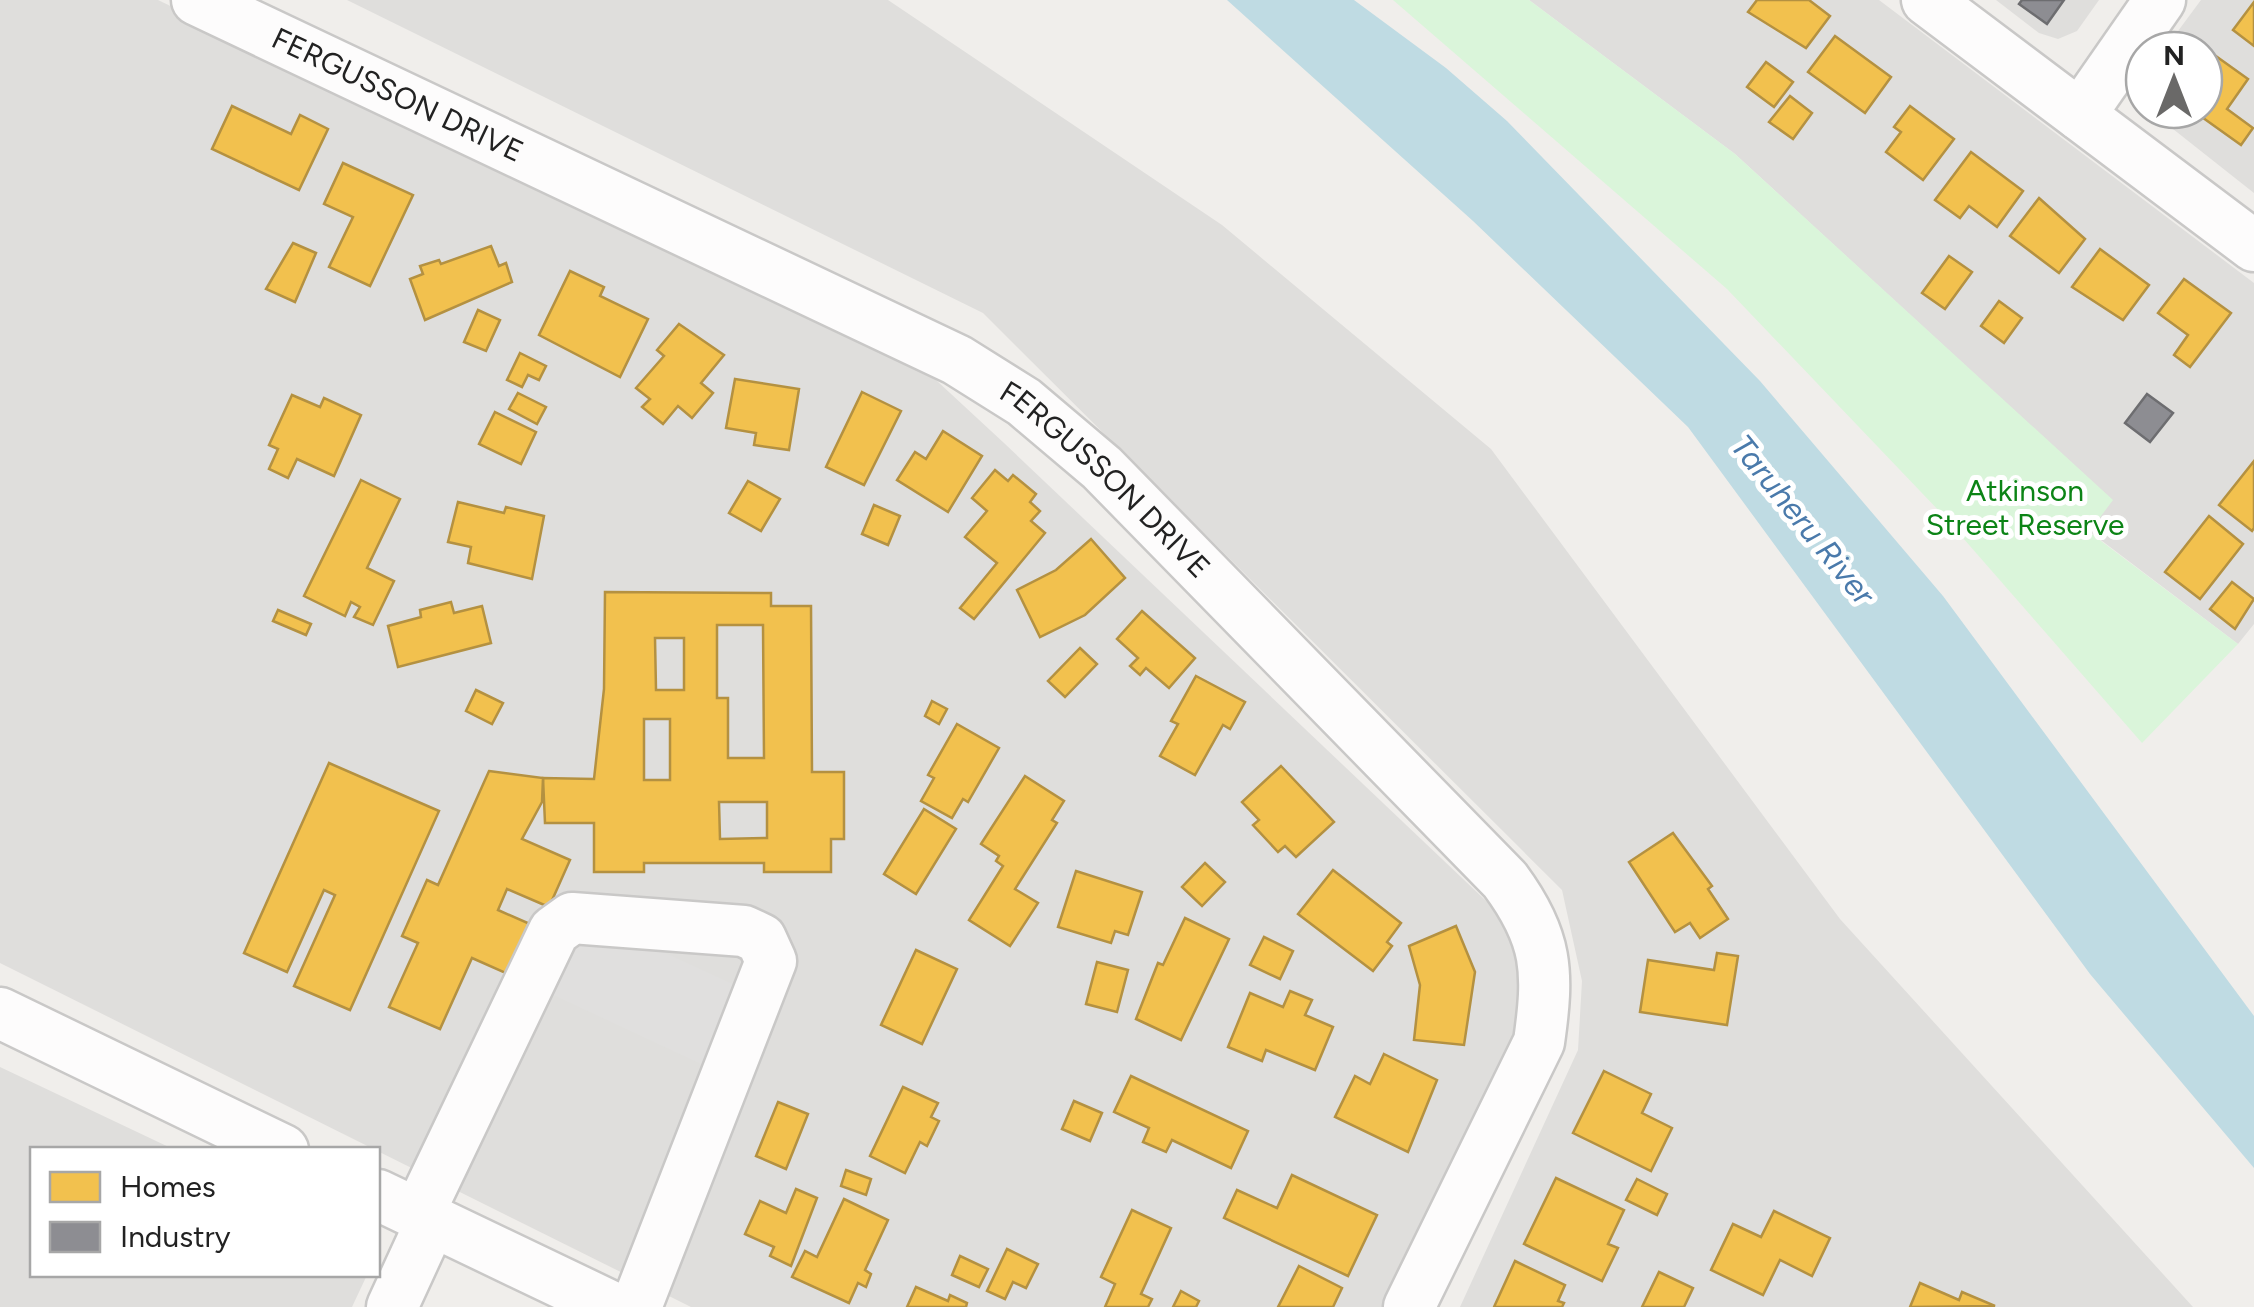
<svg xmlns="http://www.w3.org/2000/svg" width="2254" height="1307" font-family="Figtree,sans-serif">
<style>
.residential{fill:#dfdedc}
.park{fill:#daf5da}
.parking{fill:#e0dfde}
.water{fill:#bfdbe3}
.homes{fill:#f2c14e;stroke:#b49141;stroke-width:2.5;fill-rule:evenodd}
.industry{fill:#8d8d92;stroke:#6d6d70;stroke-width:2.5}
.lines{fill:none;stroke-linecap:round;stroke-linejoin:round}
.minor-casing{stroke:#c9c8c7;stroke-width:55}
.minor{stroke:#fdfcfc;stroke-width:50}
.labels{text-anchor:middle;stroke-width:10;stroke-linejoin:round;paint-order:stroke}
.street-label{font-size:30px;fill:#222;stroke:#fff}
.park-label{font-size:30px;fill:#0c8416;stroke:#fff}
.water-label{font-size:32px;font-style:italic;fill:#4a7aab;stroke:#fff}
</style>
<rect width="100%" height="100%" fill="#f0eeeb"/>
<g class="residential">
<path d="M0,0h158l765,368 81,75 498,473 20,44 7,75 -138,272h-700l-691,-344z"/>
<path d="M347,0h541l334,225 269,224 349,470 353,388h-733l118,-257 4,-69 -20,-91 -579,-577z"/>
<path d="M1529,0h350l375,283v341l-16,20 -149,-113 23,-31 -377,-346z"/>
<path d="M1996,0h103l-22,31 -19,8 -19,-6z"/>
<path d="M2201,0h53v193l-105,-83h55v-60h-40z"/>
<path d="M0,1067l173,82 -141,1v124l335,1 -15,32h-352z"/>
</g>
<path class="park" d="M1393,0h136l206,154 378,346 -24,32 149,112 -96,99 -200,-229 -215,-225z"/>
<path class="parking" d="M583,915l169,78 -36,78 -169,-79z"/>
<path class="water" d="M1227,0h127l92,68 61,53 253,260 183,215 311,420v152l-164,-194 -402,-547 -215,-206z"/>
<g class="homes">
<path d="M1757,0h52l21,16 -24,32 -58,-36z"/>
<path d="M2254,2v44l-21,-16z"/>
<path d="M1835,36l56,41 -26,36 -57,-41z"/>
<path d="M2213,54l35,25 -21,30 26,19 -12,17 -49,-35h12v-43z"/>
<path d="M1766,62l27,20 -19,25 -27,-20z"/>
<path d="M1790,96l22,17 -19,26 -24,-17z"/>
<path d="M232,106l59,28 9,-19 28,14 -29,61 -87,-41z"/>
<path d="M1910,106l44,33 -31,41 -37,-28 15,-20 -7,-5z"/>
<path d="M1971,152l52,39 -26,36 -28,-21 -9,12 -25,-18z"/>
<path d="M343,163l70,32 -43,91 -41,-19 24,-50 -29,-13z"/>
<path d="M2039,198l46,41 -26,34 -49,-37z"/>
<path d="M293,243l23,10 -21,49 -29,-13z"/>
<path d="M491,246l8,20 7,-3 6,19 -87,38 -15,-41 13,-5 -3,-8 19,-6 2,4z"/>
<path d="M2100,249l49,36 -26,35 -51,-33z"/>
<path d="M1949,256l23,16 -27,37 -23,-16z"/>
<path d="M570,271l34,16 -4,9 48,23 -28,58 -81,-42z"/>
<path d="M2184,279l47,34 -41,54 -16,-12 14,-20 -30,-22z"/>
<path d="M1999,301l23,17 -18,25 -23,-17z"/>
<path d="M478,310l22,10 -14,31 -22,-9z"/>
<path d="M679,324l45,31 -23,28 12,10 -21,25 -14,-12 -15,18 -21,-17 8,-8 -14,-11 28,-32 -7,-6z"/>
<path d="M520,353l26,13 -7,14 -11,-5 -6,12 -15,-7z"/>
<path d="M735,379l64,10 -10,61 -35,-5 2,-12 -30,-5z"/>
<path d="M862,392l39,19 -37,74 -38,-18z"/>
<path d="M518,393l28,14 -9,17 -28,-15z"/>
<path d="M292,395l28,12 4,-9 37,17 -27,61 -37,-17 -9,19 -19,-9 9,-20 -9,-4z"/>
<path d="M495,412l41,20 -15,32 -42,-20z"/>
<path d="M943,431l39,25 -34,56 -51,-32 18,-28 11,7z"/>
<path d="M2254,461v67l-2,3 -33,-26z"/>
<path d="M995,470l13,11 5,-6 23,19 -6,8 10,9 -9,10 14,12 -71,86 -14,-11 37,-45 -32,-26 22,-26 -15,-13z"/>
<path d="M361,480l39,19 -33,69 27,13 -21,44 -19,-8 6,-10 -9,-5 -6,14 -41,-20z"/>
<path d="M748,481l32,18 -19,32 -32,-18z"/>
<path d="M458,502l46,11 2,-6 38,9 -12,63 -64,-16 3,-16 -23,-5z"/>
<path d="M874,505l26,11 -12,29 -26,-11z"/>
<path d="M2209,516l34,28 -43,55 -35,-27z"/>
<path d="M1091,539l34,39 -40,37 -45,22 -23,-47 39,-20z"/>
<path d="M2232,582l22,17 -19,30 -25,-20z"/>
<path d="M605,592l166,1v13h40l1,166h32v67h-13v33h-67v-9h-120v9h-50v-49h-49l-2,-45 51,1 10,-90zM717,625h46l1,133h-36v-60h-11zM655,638h29v52h-28zM644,719h26v61h-26zM719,802h48v36l-47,1z"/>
<path d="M451,602l3,11 28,-7 9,37 -93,24 -10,-41 33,-9 -1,-7z"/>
<path d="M278,610l33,14 -5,11 -33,-14z"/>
<path d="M1142,611l53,47 -26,30 -23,-20 -6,7 -10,-9 8,-8 -21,-19z"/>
<path d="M1080,648l17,16 -32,33 -17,-16z"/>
<path d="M1196,676l49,26 -15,27 -7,-4 -28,50 -35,-19 18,-32 -7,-3z"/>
<path d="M476,690l27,13 -11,21 -26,-13z"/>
<path d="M932,701l15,8 -8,15 -14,-8z"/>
<path d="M957,724l42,24 -31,54 -5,-3 -11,19 -31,-17 13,-23 -6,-3z"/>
<path d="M329,763l110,48 -89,199 -56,-24 41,-91 -11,-5 -37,82 -43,-19z"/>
<path d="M1281,766l53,56 -38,35 -11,-11 -7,6 -25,-27 6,-5 -17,-18z"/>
<path d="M489,771l54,7 -1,24 -20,37 48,21 -21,47 -42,-18 -9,21 41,18 -22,50 -45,-20 -32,71 -51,-22 29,-64 -16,-7 25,-56 11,5z"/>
<path d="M1025,776l39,25 -12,19 5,3 -42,66 23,14 -28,43 -41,-26 34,-54 -7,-5 3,-5 -18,-12z"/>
<path d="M924,809l32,20 -40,65 -32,-20z"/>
<path d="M1673,833l39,53 -4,3 20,30 -28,19 -10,-15 -15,9 -46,-70z"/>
<path d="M1205,863l20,19 -23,24 -20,-19z"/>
<path d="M1333,870l68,53 -14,19 5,4 -19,25 -75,-57z"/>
<path d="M1076,871l66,21 -14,43 -13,-4 -4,12 -53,-16z"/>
<path d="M1185,918l44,21 -48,101 -45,-21 22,-56 5,2z"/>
<path d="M1456,926l19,46 -11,73 -50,-5 6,-55 -11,-39z"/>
<path d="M1264,937l29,14 -13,28 -30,-14z"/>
<path d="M916,950l41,19 -35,75 -41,-19z"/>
<path d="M1717,953l21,3 -11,69 -87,-13 8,-52 66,10z"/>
<path d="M1097,962l31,8 -11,42 -31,-8z"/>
<path d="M1290,991l22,9 -7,15 28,12 -18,43 -49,-20 -4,11 -34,-14 22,-54 33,14z"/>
<path d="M1384,1054l53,26 -29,72 -73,-35 20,-41 15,8z"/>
<path d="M1604,1071l47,23 -9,19 30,15 -21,43 -78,-38z"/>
<path d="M1131,1076l117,55 -17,37 -59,-28 -6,12 -23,-10 6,-14 -35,-16z"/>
<path d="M903,1087l35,16 -7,14 8,4 -12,25 -7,-4 -15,31 -35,-17z"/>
<path d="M1074,1101l28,12 -12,28 -28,-12z"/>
<path d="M778,1102l30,12 -22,55 -30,-13z"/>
<path d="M846,1170l25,9 -5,16 -25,-9z"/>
<path d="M1292,1175l85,40 -29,61 -124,-58 13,-28 40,18z"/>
<path d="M1556,1178l68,32 -16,34 10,4 -16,33 -78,-37z"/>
<path d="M1637,1179l30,15 -10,21 -31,-15z"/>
<path d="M796,1189l21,9 -26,68 -21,-10 4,-9 -29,-13 15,-33 26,12z"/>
<path d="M844,1199l44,21 -23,50 6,4 -5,13 -8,-4 -9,20 -57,-26 13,-26 12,6z"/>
<path d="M1132,1210l39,18 -30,66 11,5 -4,8h-43l10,-23 -14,-7z"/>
<path d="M1774,1211l56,27 -18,38 -32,-16 -17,35 -52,-25 22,-46 28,13z"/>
<path d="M1007,1249l31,15 -12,24 -13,-6 -8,17 -18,-8z"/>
<path d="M960,1256l28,13 -9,18 -27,-12z"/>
<path d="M1515,1261l50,24 -7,16 6,2 -2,4h-68z"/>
<path d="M1299,1266l43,22 -9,19h-55z"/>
<path d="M1659,1272l34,16 -9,19h-42z"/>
<path d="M1920,1283l39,17 3,-8 33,14 -85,1z"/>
<path d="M916,1287l32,14 2,-6 17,8 -1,4h-59z"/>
<path d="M1181,1291l18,10 -3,6h-23z"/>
</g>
<g class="industry">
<path d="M2022,0h42l-17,24 -28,-20z"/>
<path d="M2147,394l26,19 -23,29 -25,-19z"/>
</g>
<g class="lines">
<defs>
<g id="minor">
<path id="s1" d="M197,0l760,360 67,42 78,66 403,412c43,58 44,92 34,162l-130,265"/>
<path d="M1927,0l327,246"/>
<path d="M2080,115l80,-115"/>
<path d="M0,1013l283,137"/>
<path d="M378,1195l234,112"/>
<path d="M418,1215l136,-284 18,-13 172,13 17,8 10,22 -135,346"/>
<path d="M392,1307l40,-87"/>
</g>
</defs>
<use href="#minor" class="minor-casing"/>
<use href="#minor" class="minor"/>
</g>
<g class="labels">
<g class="street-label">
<text dy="10" stroke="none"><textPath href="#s1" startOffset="222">FERGUSSON DRIVE</textPath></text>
<text dy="10" stroke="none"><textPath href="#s1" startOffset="1032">FERGUSSON DRIVE</textPath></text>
</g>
<g class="park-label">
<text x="2025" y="501">Atkinson<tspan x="2025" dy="34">Street Reserve</tspan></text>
</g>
<g class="water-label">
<text transform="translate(1803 520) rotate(51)" y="11">Taruheru River</text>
</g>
</g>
<rect x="30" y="1147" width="350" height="130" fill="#ffffff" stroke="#a7a7a7" stroke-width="2.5"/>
<rect x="50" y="1172" width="50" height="30" fill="#f2c14e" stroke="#a7a7a7" stroke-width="2.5"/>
<text x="120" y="1197" font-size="30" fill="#222222">Homes</text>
<rect x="50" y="1222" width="50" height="30" fill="#8d8d92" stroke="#a7a7a7" stroke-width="2.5"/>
<text x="120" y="1247" font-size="30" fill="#222222">Industry</text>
<g transform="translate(2174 80)"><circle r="48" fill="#ffffff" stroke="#a7a7a7" stroke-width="2.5"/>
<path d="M0-8L18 38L0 25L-18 38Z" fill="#6a6968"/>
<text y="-15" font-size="28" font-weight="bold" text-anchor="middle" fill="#222222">N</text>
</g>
</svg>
